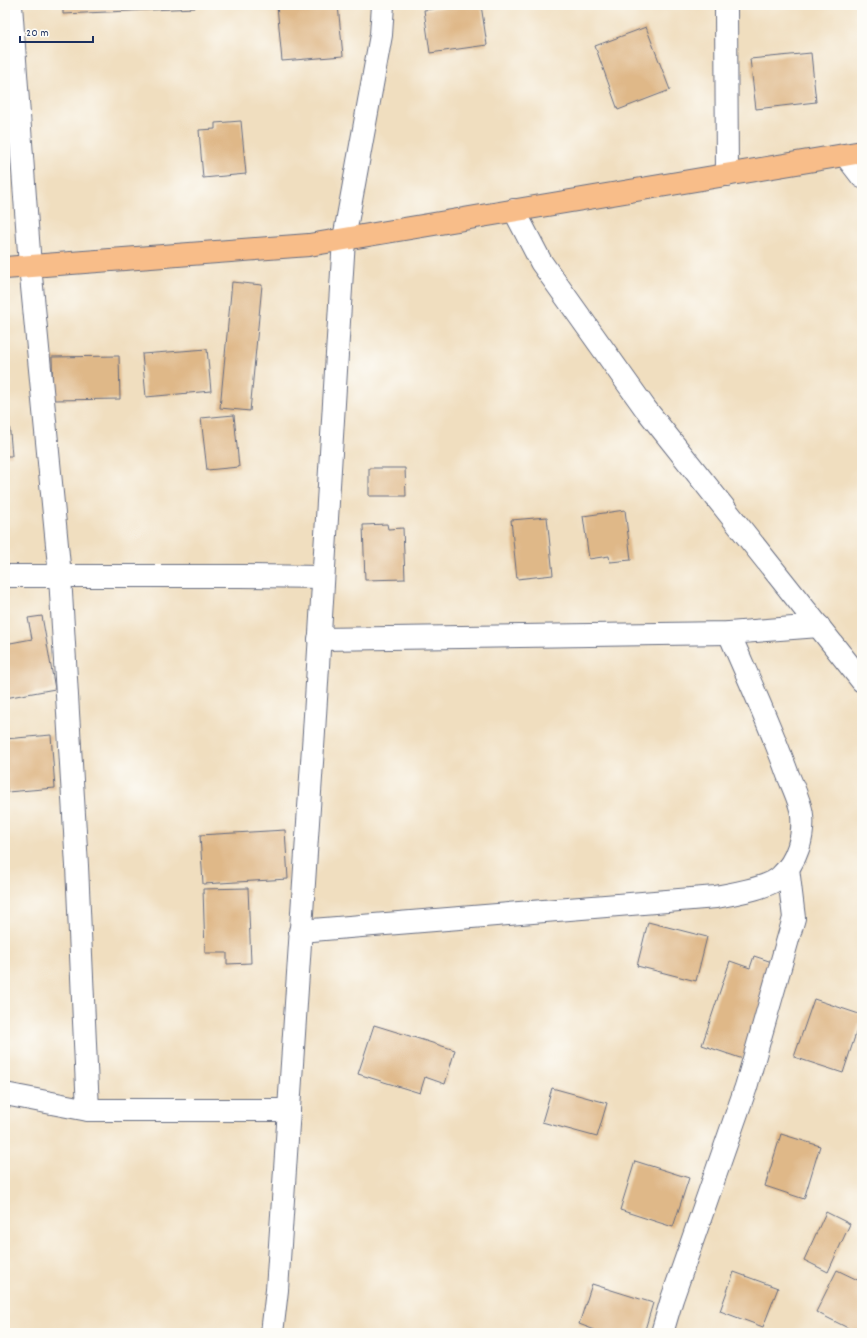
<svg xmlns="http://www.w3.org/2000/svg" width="867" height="1338" font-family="Dekko,sans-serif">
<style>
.building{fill:#dfb888}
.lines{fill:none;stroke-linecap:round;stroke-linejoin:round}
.minor-casing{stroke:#666c80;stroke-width:24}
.major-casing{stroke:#666c80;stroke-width:24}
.minor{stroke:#fff;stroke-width:22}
.major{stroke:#f8bd89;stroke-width:22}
</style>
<rect width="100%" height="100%" fill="#fdfcf7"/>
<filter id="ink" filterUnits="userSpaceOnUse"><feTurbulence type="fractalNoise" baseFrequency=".025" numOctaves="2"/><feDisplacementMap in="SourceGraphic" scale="8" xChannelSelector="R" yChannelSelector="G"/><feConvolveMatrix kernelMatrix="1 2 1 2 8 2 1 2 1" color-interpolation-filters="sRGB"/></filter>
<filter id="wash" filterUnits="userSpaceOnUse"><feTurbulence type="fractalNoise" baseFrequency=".012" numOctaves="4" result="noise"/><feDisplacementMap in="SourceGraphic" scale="16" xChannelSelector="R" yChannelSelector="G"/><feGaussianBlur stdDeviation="0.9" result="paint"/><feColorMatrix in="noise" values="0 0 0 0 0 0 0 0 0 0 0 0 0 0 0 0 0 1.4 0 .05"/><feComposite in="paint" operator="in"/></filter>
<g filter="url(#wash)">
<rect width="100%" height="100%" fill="#f0debf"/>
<g id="blocks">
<g class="building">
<path d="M63,5h132v3l-132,6z"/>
<path d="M277,5h61l5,51 -61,5z"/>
<path d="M462,5h19l6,40 -57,8 -6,-43z"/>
<path d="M646,27l24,63 -52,20 -23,-64z"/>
<path d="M811,53l5,49 -60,7 -6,-50z"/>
<path d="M241,121l5,53 -43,4 -4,-48 16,-1v-6z"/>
<path d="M232,282l30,3 -12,126 -30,-3z"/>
<path d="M207,349l4,42 -65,6 -4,-43z"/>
<path d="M119,356l1,43 -67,1 -1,-43z"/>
<path d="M5,386h1l6,70h-7z"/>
<path d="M234,415l5,52 -32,3 -6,-52z"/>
<path d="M369,468h36l1,28h-37z"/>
<path d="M625,510l6,50 -21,2 -1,-6 -20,3 -6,-43z"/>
<path d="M547,517l6,58 -36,4 -6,-59z"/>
<path d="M387,524l1,5 15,-1 2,51 -40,1 -2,-55z"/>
<path d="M42,616l13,73 -50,9v-54l27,-5 -4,-21z"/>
<path d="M51,735l4,53 -48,4 -2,-24v-29z"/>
<path d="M285,830l3,49 -85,5 -3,-49z"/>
<path d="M248,888l3,75 -24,1v-11h-22l-2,-64z"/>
<path d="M648,922l59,15 -11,44 -59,-15z"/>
<path d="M754,956l21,7 -32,96 -41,-14 28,-84 20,7z"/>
<path d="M814,999l48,16 -19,58 -49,-16z"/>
<path d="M374,1025l81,25 -10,34 -20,-7 -5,16 -62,-19z"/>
<path d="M552,1088l55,15 -10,34 -55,-15z"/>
<path d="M781,1134l39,12 -16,53 -39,-13z"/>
<path d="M635,1161l54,17 -16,49 -53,-17z"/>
<path d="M826,1212l24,12 -22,48 -24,-12z"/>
<path d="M837,1270l25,12v51h-4l-42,-21z"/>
<path d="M734,1272l44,16 -15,39 -43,-16z"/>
<path d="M592,1284l61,19 -9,30h-50l1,-3 -16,-6z"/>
</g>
</g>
</g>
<g filter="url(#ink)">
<use href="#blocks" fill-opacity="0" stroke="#666c80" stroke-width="1"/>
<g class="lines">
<defs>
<g id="minor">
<path d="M11,5l19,261 30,310 17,290 11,244"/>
<path d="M726,5l1,170"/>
<path d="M845,155l17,22"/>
<path d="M514,210l27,52 104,146 217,273"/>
<path d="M5,576h236l82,1"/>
<path d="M319,639l410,-6 90,-7"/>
<path d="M300,931l416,-34c16,-3 54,-9 65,-21 16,-15 23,-39 21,-61 -1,-11 -9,-28 -14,-40 -17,-48 -39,-95 -59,-142"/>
<path d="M5,1094l83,16h201"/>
<path d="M272,1333l5,-43 37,-558 30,-493 37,-204 2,-30"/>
<path d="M662,1333l10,-34 74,-212 48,-169 -6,-50"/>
</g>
<path id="major" d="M5,268l304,-23 553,-93"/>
</defs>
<use href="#minor" class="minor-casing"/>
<use href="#major" class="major-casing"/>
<use href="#minor" class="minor"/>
<use href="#major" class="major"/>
</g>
</g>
<rect width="867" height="1338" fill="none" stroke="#fdfcf7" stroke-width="20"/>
<path d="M20 36v6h73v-6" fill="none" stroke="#1b2f5e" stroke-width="2"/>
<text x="26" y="36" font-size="12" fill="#1b2f5e" stroke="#fdfcf7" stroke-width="3" paint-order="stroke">20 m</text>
</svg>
